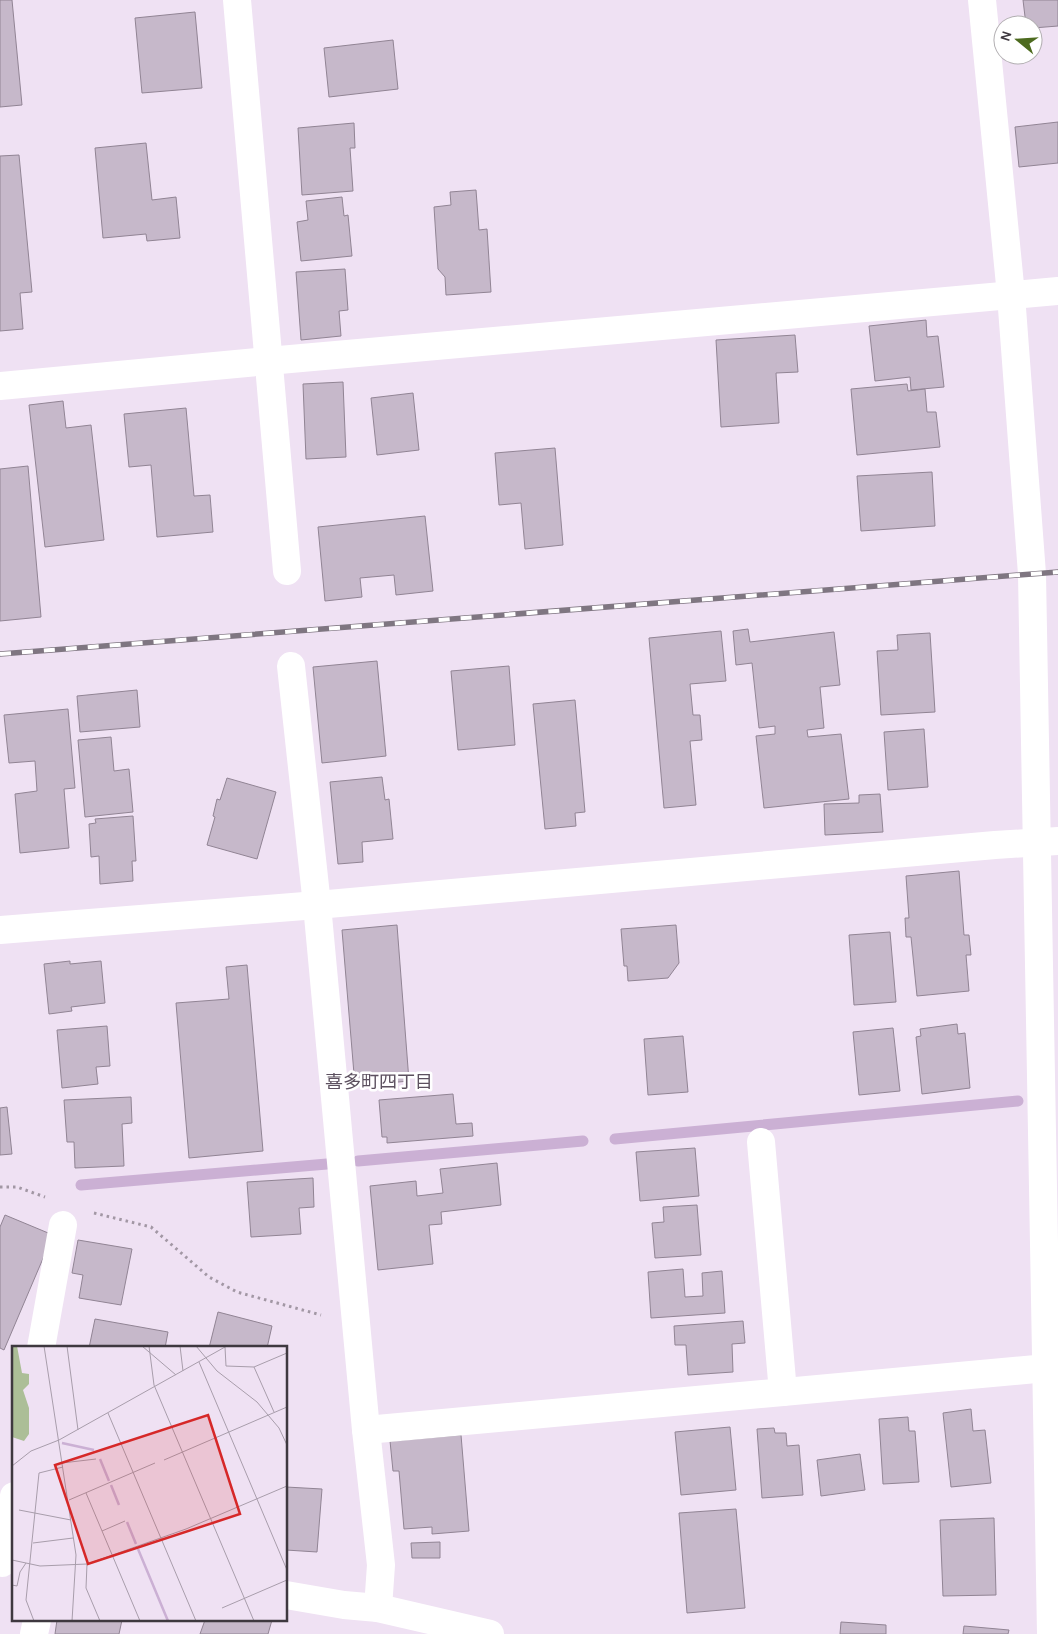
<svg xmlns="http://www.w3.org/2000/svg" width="1058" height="1634" font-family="Karla,'Noto Sans JP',sans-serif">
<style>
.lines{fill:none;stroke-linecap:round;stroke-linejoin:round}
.stream{stroke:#cbb0d4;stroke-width:11}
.building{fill:#c6b8ca;stroke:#918494}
.path{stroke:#a297a4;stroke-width:3;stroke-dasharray:2.5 4;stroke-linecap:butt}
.minor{stroke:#fff;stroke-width:28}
.rail-casing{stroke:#7f7681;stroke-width:5.5}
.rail{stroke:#fff;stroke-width:4;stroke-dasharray:11;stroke-linecap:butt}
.labels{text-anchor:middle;stroke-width:5;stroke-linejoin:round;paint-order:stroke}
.neighbourhood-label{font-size:18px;fill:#5c505f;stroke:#fff}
.inset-river{fill:none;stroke:#cbb0d4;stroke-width:2.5}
.inset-road{fill:none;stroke:#a89dab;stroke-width:1}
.view{fill:#d62828;fill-opacity:0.15;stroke:#d62828;stroke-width:2.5}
.inset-edge{fill:none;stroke:#3e383f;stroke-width:2.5}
</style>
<rect width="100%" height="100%" fill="#efe1f3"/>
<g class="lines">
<g class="stream">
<path d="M615,1139l403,-38"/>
<path d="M358,1161l225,-20"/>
<path d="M81,1185l246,-21"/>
</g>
</g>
<g class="building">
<path d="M0,0h12l10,105 -22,2z"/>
<path d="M1023,0h35v26l-25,2v-3h-7z"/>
<path d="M195,12l7,76 -60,5 -7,-75z"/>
<path d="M393,40l5,49 -69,8 -5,-49z"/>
<path d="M1058,122v41l-39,4 -4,-40z"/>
<path d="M354,123l1,25h-5l3,43 -51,4 -4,-67z"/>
<path d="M146,143l6,57 24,-3 4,41 -33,3 -1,-7 -43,4 -8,-90z"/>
<path d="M19,155l13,137 -12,1 3,36 -23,2v-175z"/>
<path d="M476,190l3,40 8,-1 4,63 -45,3 -1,-18 -7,-8 -4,-62 17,-2 -1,-13z"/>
<path d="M342,197l2,19 4,-1 4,41 -51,5 -4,-39 11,-2 -2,-19z"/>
<path d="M345,269l3,41 -9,1 2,25 -40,4 -5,-68z"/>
<path d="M926,320l1,17 11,-1 6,51 -33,3 -1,-13 -35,4 -6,-55z"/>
<path d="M795,335l3,37 -22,1 3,50 -58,4 -5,-87z"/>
<path d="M343,382l3,75 -40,2 -3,-75z"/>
<path d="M907,384l1,7 17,-2 2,23h9l4,35 -83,8 -6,-66z"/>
<path d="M413,393l6,57 -42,5 -6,-57z"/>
<path d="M63,401l3,27 25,-3 13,115 -59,7 -16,-142z"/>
<path d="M186,408l8,88 16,-1 3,37 -56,5 -6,-72 -22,2 -5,-53z"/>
<path d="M555,448l8,97 -38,4 -4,-46 -22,2 -4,-52z"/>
<path d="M28,466l13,151 -41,4v-152z"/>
<path d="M932,472l3,54 -74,5 -4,-55z"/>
<path d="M425,516l8,75 -37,4 -2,-20 -34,3 2,19 -37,4 -7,-74z"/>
<path d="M748,629l2,13 84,-10 6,53 -20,2 4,41 -17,2 1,7 33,-3 8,65 -85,9 -8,-72 19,-2v-8l-16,2 -7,-65 -16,2 -3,-34z"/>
<path d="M721,631l5,50 -36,3 3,31h7l2,25 -12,1 6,64 -32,3 -15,-170z"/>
<path d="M930,633l5,79 -54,3 -4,-64 21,-1 -1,-15z"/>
<path d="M377,661l9,95 -64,7 -9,-96z"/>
<path d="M509,666l6,79 -57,5 -7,-79z"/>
<path d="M137,690l3,37 -60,5 -3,-36z"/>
<path d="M575,700l10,112 -10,1 1,13 -31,3 -12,-125z"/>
<path d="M68,709l7,79 -11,1 5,59 -49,5 -5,-59 22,-3 -2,-30 -26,2 -5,-48z"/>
<path d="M924,729l4,58 -40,3 -4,-58z"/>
<path d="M111,737l3,34 15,-2 4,43 -48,5 -7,-77z"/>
<path d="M382,777l3,23 4,-1 4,40 -31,3 1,20 -25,2 -8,-82z"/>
<path d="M227,778l49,14 -19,67 -50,-14 8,-28 -2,-1 4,-17 3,1z"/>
<path d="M880,794l3,38 -58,3 -1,-31 35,-1v-8z"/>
<path d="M133,816l3,45h-4l1,20 -33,3 -1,-28 -8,1 -2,-33 7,-1 -1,-4z"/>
<path d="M959,871l5,64h5l2,20h-5l3,36 -52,5 -6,-59h-5l-1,-19h4l-3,-42z"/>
<path d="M397,925l12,156 -54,5 -13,-156z"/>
<path d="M676,925l3,38 -11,15 -40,3 -1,-15h-3l-3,-37z"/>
<path d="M890,932l6,70 -42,3 -5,-70z"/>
<path d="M70,961v3l31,-3 4,42 -34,4 1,4 -23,3 -5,-50z"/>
<path d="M247,965l16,186 -74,7 -13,-155 53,-4 -3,-32z"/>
<path d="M957,1024l1,10 7,-1 5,55 -48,6 -6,-57 5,-1 -1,-7z"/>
<path d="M107,1026l3,40 -14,1 2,17 -36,4 -5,-58z"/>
<path d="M893,1028l7,63 -41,4 -6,-63z"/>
<path d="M683,1036l5,56 -40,3 -4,-56z"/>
<path d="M453,1094l3,30 16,-1 1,13 -86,7v-6h-5l-3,-37z"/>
<path d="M131,1097l1,26 -10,1 2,42 -49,2 -1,-26h-7l-3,-42z"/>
<path d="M7,1107l5,47 -12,1v-47z"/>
<path d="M695,1148l4,48 -59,5 -4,-49z"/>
<path d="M497,1163l4,42 -60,7 1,12 -13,1 4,39 -55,6 -8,-84 46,-5 1,15 26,-3 -3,-24z"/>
<path d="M313,1178l1,29 -15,1 2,26 -50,3 -4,-55z"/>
<path d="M697,1205l4,50 -46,3 -3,-35 12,-1 -1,-15z"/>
<path d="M5,1215l48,20 -49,115 -4,-2v-121z"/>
<path d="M78,1240l54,9 -11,56 -42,-7 4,-23 -11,-2z"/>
<path d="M683,1269l2,28 18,-1 -1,-23 20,-2 3,42 -74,5 -3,-46z"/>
<path d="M218,1312l54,14 -5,22h-58z"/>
<path d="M95,1319l73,13 -3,16h-76z"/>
<path d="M743,1321l2,22 -13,1 1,28 -45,3 -2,-30h-11l-1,-19z"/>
<path d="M971,1409l2,22 12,-1 6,53 -40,4 -8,-74z"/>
<path d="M908,1417l1,14h6l4,51 -36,2 -4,-65z"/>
<path d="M730,1427l6,63 -55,5 -6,-63z"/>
<path d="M774,1428l1,5h11l1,13 12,-1 4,50 -41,3 -5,-69z"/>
<path d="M461,1435l8,96 -37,3v-7l-28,2 -5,-58h-6l-3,-30z"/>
<path d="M860,1454l5,36 -44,6 -4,-36z"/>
<path d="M286,1487l36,2 -5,63 -31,-2z"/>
<path d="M736,1509l9,99 -58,5 -8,-100z"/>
<path d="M994,1518l2,77 -53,1 -3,-76z"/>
<path d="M440,1542v16h-28l-1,-15z"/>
<path d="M57,1620h65l-3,14h-64z"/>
<path d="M205,1620h67l-4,14h-68z"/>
<path d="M841,1622l45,3v9h-46z"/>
<path d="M964,1626l45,4 -1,4h-45z"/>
</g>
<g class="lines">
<g class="path">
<path d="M0,1187h17l28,10"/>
<path d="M94,1213l57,14 58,50 28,15 84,23"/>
</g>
<g class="minor">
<path d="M237,0l50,571"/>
<path d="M982,0l29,295 21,279 19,1060"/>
<path d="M0,386l268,-25 790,-70"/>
<path d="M291,666l26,239 49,525 15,135 -3,43"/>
<path d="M0,930l317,-25 678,-60 63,-4"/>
<path d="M761,1142l22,250"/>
<path d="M41,1348l22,-123"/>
<path d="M366,1430l692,-63"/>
<path d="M2,1563l12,-67"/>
<path d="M286,1595l58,10 34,3 112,26"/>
<path d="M34,1634l3,-14"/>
</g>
<defs>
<path id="rail" d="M0,654l1058,-82"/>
</defs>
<use href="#rail" class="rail-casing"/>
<use href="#rail" class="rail"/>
</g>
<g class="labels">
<g class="neighbourhood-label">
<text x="379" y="1088">喜多町四丁目</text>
</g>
</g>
<g transform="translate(12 1346)">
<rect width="275" height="275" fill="#efe1f3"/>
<path d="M0,0h5l5,27 7,1v10l-6,6 6,18v26l-5,7 -12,-4z" fill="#acbe97"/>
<path class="inset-river" d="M50,97l32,7M88,113l9,22M99,139l8,20M115,176l9,22M126,203l30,72"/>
<path class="inset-road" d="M32,0l32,209 -4,66M55,0l11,84M130,0l34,29M137,0l5,39 100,236M168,0l3,25M184,0l21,25 40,31 22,26 8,17M187,16l88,208M242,21l20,45M96,67l88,208M152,114l123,-53M50,117l34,-4M0,120l19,-15 28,-11 166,-93 1,19 28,1 33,-14M74,147l54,128M57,154l86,-37M7,164l52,10M90,185l23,-10M21,197l40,-5M0,214l28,6 47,-2 99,-35 101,-43M75,218l-1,24 14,33M0,239l5,1 3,-14 6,-9M210,262l65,-28M22,275l-8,-21 13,-127 24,-6"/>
<path class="view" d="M196,69l32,99 -152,50 -33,-99z"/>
<rect width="275" height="275" class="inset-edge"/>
</g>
<g transform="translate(1018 40) rotate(288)"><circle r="24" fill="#ffffff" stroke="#b2afb2"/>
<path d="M0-4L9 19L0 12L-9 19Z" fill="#4d6b1f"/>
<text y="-8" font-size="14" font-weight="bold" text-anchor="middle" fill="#3e383f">N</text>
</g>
</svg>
